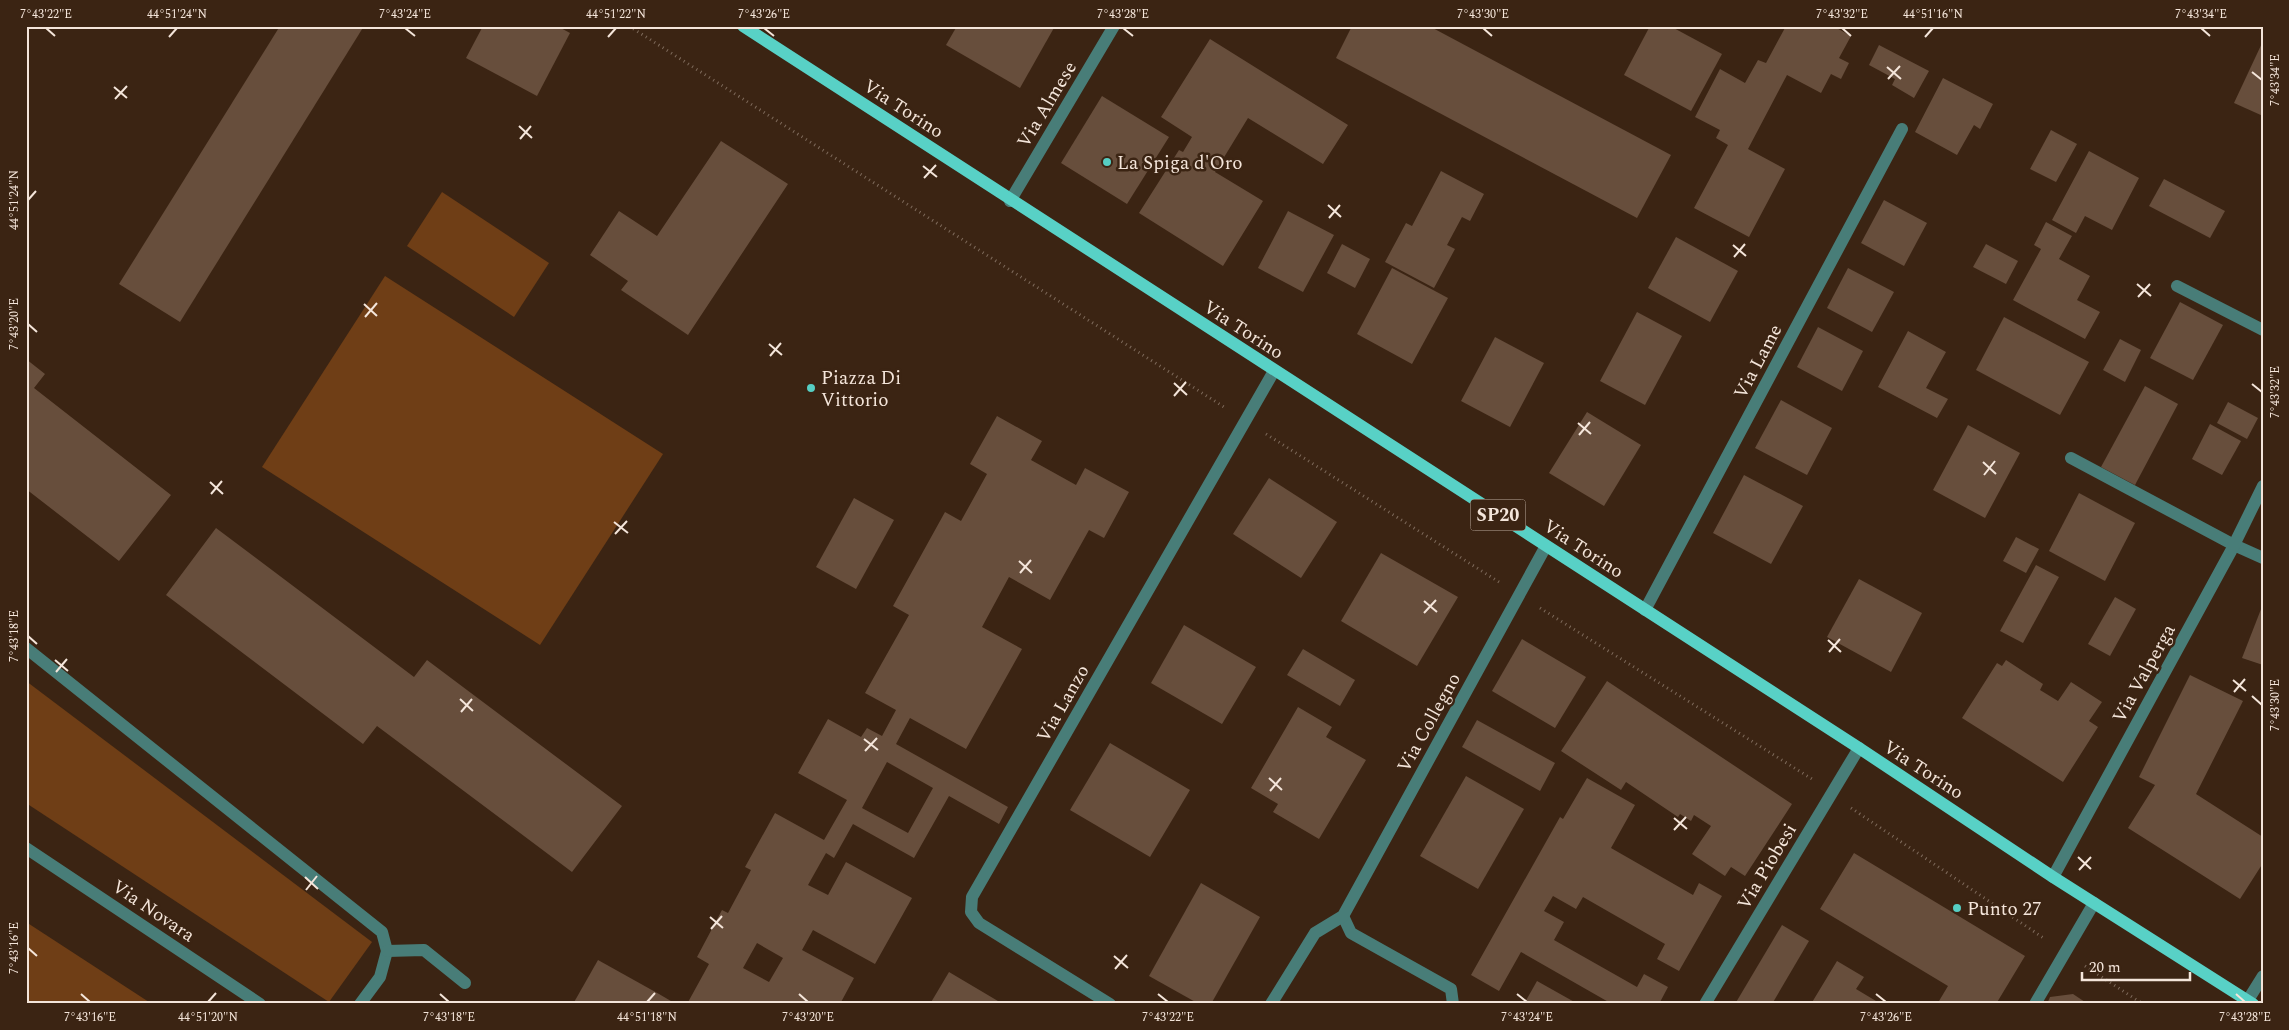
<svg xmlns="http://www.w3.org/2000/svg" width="2289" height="1030" font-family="Spectral,serif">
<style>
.green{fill:#6f3e16}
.building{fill:#674e3c;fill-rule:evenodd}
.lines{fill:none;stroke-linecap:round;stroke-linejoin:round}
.path{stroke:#7f6b5c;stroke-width:3;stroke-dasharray:1 4;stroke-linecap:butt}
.minor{stroke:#487d78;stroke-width:12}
.major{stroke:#58d1c6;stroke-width:12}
.ticks{fill:none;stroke:#f4e5da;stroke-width:2}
.poi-dot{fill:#56cec3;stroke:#3b2413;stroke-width:2}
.labels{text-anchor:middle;stroke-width:5;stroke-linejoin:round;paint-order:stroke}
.shield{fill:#3b2413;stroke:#bcab9e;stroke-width:1}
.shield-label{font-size:18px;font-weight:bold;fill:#f4e5da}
.street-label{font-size:19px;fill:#f4e5da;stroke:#3b2413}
.poi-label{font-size:19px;fill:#f4e5da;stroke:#3b2413;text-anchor:start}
.neatline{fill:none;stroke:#f4e5da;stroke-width:2}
.ticks-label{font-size:12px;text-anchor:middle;fill:#f4e5da}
</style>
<rect width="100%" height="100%" fill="#3b2413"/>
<g class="green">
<path d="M442,192l107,71 -35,54 -107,-71z"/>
<path d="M385,276l278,178 -123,191 -278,-178z"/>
<path d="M26,681l346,261 -43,60 -303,-199z"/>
<path d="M26,922l126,82h-126z"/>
</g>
<g class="building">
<path d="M280,26h84l-184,296 -61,-38z"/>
<path d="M483,26h74l13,7 -33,63 -71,-38z"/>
<path d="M957,26h98l-35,62 -74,-43z"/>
<path d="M1352,26h77l242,129 -34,63 -301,-160z"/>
<path d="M1650,26h20l52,28 -31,57 -67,-36z"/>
<path d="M1786,26h47l18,10 -12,22 10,5 -8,16 -10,-5 -10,19 -34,-18 -39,74 37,20 -36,68 -55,-29 34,-63 -12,-7 4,-8 -25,-13 25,-48 25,14 13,-23 8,3z"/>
<path d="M1210,39l138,86 -25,39 -75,-46 -33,54 48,29 -40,65 -84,-53 40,-63 4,2 9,-15 -31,-20z"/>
<path d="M2263,41v75l-29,-13z"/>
<path d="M1879,45l50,26 -15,27 -22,-13 3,-6 -26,-14z"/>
<path d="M1943,78l50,26 -13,25 -6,-4 -17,30 -42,-23z"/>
<path d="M1102,96l67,41 -42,67 -66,-41z"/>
<path d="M2051,130l26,14 -21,38 -26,-13z"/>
<path d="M721,141l67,43 -100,151 -67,-45 7,-9 -38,-26 29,-44 38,25z"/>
<path d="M2089,151l50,27 -27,52 -27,-14 -9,17 -24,-13z"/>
<path d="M1441,171l43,23 -14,27 -8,-4 -15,28 8,4 -21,39 -49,-26 21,-39 6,3z"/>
<path d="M2164,179l61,32 -15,27 -61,-32z"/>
<path d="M1884,200l43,23 -23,43 -43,-23z"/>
<path d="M1288,211l46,24 -31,57 -45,-24z"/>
<path d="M2046,222l26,14 -13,23 31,17 -13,24 23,12 -15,27 -72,-39 28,-51 -7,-4z"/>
<path d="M1676,237l62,34 -28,51 -62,-34z"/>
<path d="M1342,244l28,15 -15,29 -28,-15z"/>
<path d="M1986,244l32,17 -12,23 -33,-17z"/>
<path d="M1392,268l56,30 -36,66 -55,-30z"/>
<path d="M1848,268l46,24 -22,40 -45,-24z"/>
<path d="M2180,302l43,23 -30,55 -43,-22z"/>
<path d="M1637,312l45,24 -37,69 -45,-24z"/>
<path d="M2004,317l85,45 -29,53 -84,-45z"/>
<path d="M1818,327l45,24 -21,40 -45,-24z"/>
<path d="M1908,331l38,21 -20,36 22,11 -11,19 -59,-31z"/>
<path d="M1495,337l49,26 -34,64 -49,-26z"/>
<path d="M2120,339l21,11 -16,32 -22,-12z"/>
<path d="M26,359l19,15 -11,14 137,107 -52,66 -93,-72z"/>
<path d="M2145,386l33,18 -43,81 -34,-18z"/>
<path d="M1781,400l51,28 -25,47 -52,-27z"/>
<path d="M2228,402l30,16 -11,21 -30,-16z"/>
<path d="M1587,412l54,33 -37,61 -55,-33z"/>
<path d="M997,416l45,25 -11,19 45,25 9,-17 44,24 -25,46 -15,-8 -39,70 -41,-23 -27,50 40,22 -56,100 -56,-31 -14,26 112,63 -9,17 -50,-28 -35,62 -61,-34 -19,34 -8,-5 -18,32 20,10 18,-33 66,36 -37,66 -62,-34 -11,20 52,28 -14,26h-153l22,-40 -12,-7 25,-47 6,3 23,-43 -6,-3 30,-54 49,27 23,-40 -49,-27 30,-54 33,18 6,-9 15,8 14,-26 -31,-17 44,-78 -16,-9 52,-94 16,9 26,-47 -17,-10zM887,762l46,26 -25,45 -46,-25zM757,943l26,15 -14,24 -26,-14z"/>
<path d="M2210,424l31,17 -19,34 -30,-16z"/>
<path d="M1968,425l52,28 -35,65 -52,-28z"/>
<path d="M1744,475l59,31 -32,58 -58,-31z"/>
<path d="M1269,478l68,44 -36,56 -68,-44z"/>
<path d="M2079,493l56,30 -30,58 -56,-30z"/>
<path d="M854,498l40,22 -38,69 -40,-22z"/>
<path d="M216,528l198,149 13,-17 195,146 -50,66 -195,-146 -14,18 -197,-149z"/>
<path d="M2016,537l23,12 -13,24 -23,-12z"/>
<path d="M1381,553l77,44 -41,69 -76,-45z"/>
<path d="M2036,565l23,12 -36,66 -23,-12z"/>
<path d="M1859,579l63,34 -31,59 -64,-35z"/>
<path d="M2115,597l21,12 -26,47 -22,-12z"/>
<path d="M2263,604v61l-21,-7z"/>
<path d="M1184,625l72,42 -34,57 -71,-41z"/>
<path d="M1522,639l64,38 -31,51 -63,-37z"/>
<path d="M1303,649l52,31 -15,26 -53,-31z"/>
<path d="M2006,660l37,24 -3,6 18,11 13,-19 31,20 -13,19 9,6 -35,55 -101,-64 35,-55 5,3z"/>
<path d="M2190,675l53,26 -47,93 67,43v26l-23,36 -112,-71 27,-43 -16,-8z"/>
<path d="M1607,681l185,123 -47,72 -14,-9 -6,9 -33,-22 19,-28 -17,-11 -3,6 -11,-7 -2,3 -52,-35 -5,8 -60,-39z"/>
<path d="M1298,707l34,20 -6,10 40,23 -47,79 -46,-27 5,-8 -27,-16z"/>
<path d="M1477,720l78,43 -15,28 -78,-44z"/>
<path d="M1110,743l80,47 -40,67 -80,-47z"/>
<path d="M1466,776l58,33 -46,80 -58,-33z"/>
<path d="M1587,778l48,27 -24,43 82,47 6,-12 23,13 -43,75 -22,-12 8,-15 -82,-47 -7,12 -23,-13 -9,15 20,11 -10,18 83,47 7,-13 24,13 -9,17h-47l-91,-52 -22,39 -28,-16 89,-158 3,2z"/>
<path d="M1854,853l171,103 -29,48h-52l-5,-3 9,-15 -128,-77z"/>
<path d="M1201,883l59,34 -49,87h-12l-50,-28z"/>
<path d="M1782,925l27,16 -37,63h-37z"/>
<path d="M598,960l61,34 17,10h-103z"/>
<path d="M1837,961l27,16 -8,12 25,15h-70z"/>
<path d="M949,972l54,32h-73z"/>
<path d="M1537,981l41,23h-54z"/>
<path d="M2073,994l15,10h-41l3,-7z"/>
</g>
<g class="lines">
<g class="path">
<path d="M629,26l595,381"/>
<path d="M1266,434l233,148"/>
<path d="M1540,608l272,171"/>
<path d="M1851,808l194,131"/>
<path d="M2085,966l58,38"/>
</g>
<g class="minor">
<path d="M1010,201l104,-175"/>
<path d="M2177,286l86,44"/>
<path d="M2071,458l163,87 29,13"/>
<path d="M1645,610l257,-481"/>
<path d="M26,648l356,284 5,19 -7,26 -20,27"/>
<path d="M26,848l234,156"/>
<path d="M2053,877l178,-326 32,-65"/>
<path d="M1343,916l8,17 100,56 2,15"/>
<path d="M387,951l37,-1 41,33"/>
<path d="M2248,1000l15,-24"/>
<path d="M1110,1004l-131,-81 -8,-11 1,-15 302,-526"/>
<path d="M1271,1004l44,-71 28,-17 203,-370"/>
<path d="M1705,1004l154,-256"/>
<path d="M2035,1004l59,-101"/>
</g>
<path class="major" d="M743,26l1116,722 194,129 200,127"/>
</g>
<path class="ticks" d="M46,28l9,8M405,28l10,8M764,28l10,8M1123,28l10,8M1483,28l9,8M1842,28l9,8M2201,28l9,8M169,37l8,-9M608,37l8,-9M1925,37l8,-9M1887,67l14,12M2252,72l10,8M1888,79l12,-13M114,87l13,11M115,99l12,-13M519,126l13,12M520,139l11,-13M923,166l14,11M924,178l12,-13M28,200l8,-9M1328,205l13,12M1329,218l11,-13M1733,245l13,11M1734,257l11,-13M2137,284l14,12M2138,297l12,-13M364,304l13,12M365,317l12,-14M28,324l9,8M769,344l13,11M770,356l11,-13M1174,383l13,12M2252,384l10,8M1174,396l12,-14M1578,423l13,11M1579,435l11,-13M1983,462l13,12M1984,475l11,-14M210,482l13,12M211,494l11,-13M614,522l14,11M615,534l12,-13M1019,561l13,12M1020,573l11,-13M1424,601l13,11M1424,613l12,-13M28,636l9,8M1828,640l13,12M1829,652l11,-13M55,660l13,11M56,672l11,-13M2233,680l13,11M2234,692l11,-13M2252,696l10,9M460,699l13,12M461,712l11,-13M864,739l14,11M865,751l12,-13M1269,778l13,12M1270,791l11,-13M1674,818l13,11M1674,830l12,-13M2078,857l13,12M2079,870l12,-13M305,877l13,12M306,890l11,-14M710,917l13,11M711,929l11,-13M28,948l9,8M1114,956l14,12M1115,969l12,-14M81,994l9,8M440,994l9,8M799,994l9,8M1158,994l10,8M1517,994l10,8M1876,994l10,8M2236,994l9,8M208,1002l8,-9M647,1002l8,-9"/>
<g class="poi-dot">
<circle cx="1107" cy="162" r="5"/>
<circle cx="811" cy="388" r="5"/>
<circle cx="1957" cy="908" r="5"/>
</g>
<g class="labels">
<rect class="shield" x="1470.5" y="499.5" width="55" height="31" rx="4"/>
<g class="shield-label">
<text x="1498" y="521">SP20</text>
</g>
<g class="street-label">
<text transform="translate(1046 104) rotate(-59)" y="7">Via Almese</text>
<text transform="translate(904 108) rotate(33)" y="7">Via Torino</text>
<text transform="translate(1244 329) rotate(33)" y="7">Via Torino</text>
<text transform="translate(1757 361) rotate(-62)" y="7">Via Lame</text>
<text transform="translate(1584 548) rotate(33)" y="7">Via Torino</text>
<text transform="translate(2143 673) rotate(-61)" y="7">Via Valperga</text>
<text transform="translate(1062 703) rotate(-60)" y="7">Via Lanzo</text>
<text transform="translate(1428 722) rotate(-61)" y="7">Via Collegno</text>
<text transform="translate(1924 769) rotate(33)" y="7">Via Torino</text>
<text transform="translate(1766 866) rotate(-59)" y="7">Via Piobesi</text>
<text transform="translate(154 910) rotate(34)" y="7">Via Novara</text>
</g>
<g class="poi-label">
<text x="1117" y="169">La Spiga d'Oro</text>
<text x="821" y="384">Piazza Di<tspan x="821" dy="22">Vittorio</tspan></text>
<text x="1967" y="915">Punto 27</text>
</g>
</g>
<rect width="2289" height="1030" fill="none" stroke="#3b2413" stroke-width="55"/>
<path d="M2082 972v8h108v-8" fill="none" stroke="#f4e5da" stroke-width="2.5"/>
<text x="2089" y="972" font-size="15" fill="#f4e5da" stroke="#3b2413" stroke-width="4" paint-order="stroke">20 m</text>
<rect x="28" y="28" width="2234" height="974" class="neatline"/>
<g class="ticks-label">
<text x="46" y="18">7°43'22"E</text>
<text x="177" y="18">44°51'24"N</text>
<text x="405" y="18">7°43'24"E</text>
<text x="616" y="18">44°51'22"N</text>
<text x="764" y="18">7°43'26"E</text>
<text x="1123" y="18">7°43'28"E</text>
<text x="1483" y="18">7°43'30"E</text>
<text x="1842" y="18">7°43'32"E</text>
<text x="1933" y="18">44°51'16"N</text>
<text x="2201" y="18">7°43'34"E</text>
<text transform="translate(2275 80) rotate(-90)" y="4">7°43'34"E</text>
<text transform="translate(14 200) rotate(-90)" y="4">44°51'24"N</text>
<text transform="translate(14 324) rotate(-90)" y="4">7°43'20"E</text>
<text transform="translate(2275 392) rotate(-90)" y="4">7°43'32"E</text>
<text transform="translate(14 636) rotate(-90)" y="4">7°43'18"E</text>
<text transform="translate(2275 705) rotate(-90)" y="4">7°43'30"E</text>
<text transform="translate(14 948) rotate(-90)" y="4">7°43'16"E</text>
<text x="90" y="1021">7°43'16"E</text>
<text x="208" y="1021">44°51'20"N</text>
<text x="449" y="1021">7°43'18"E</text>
<text x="647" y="1021">44°51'18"N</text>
<text x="808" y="1021">7°43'20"E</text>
<text x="1168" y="1021">7°43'22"E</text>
<text x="1527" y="1021">7°43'24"E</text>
<text x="1886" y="1021">7°43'26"E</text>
<text x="2245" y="1021">7°43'28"E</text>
</g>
</svg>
